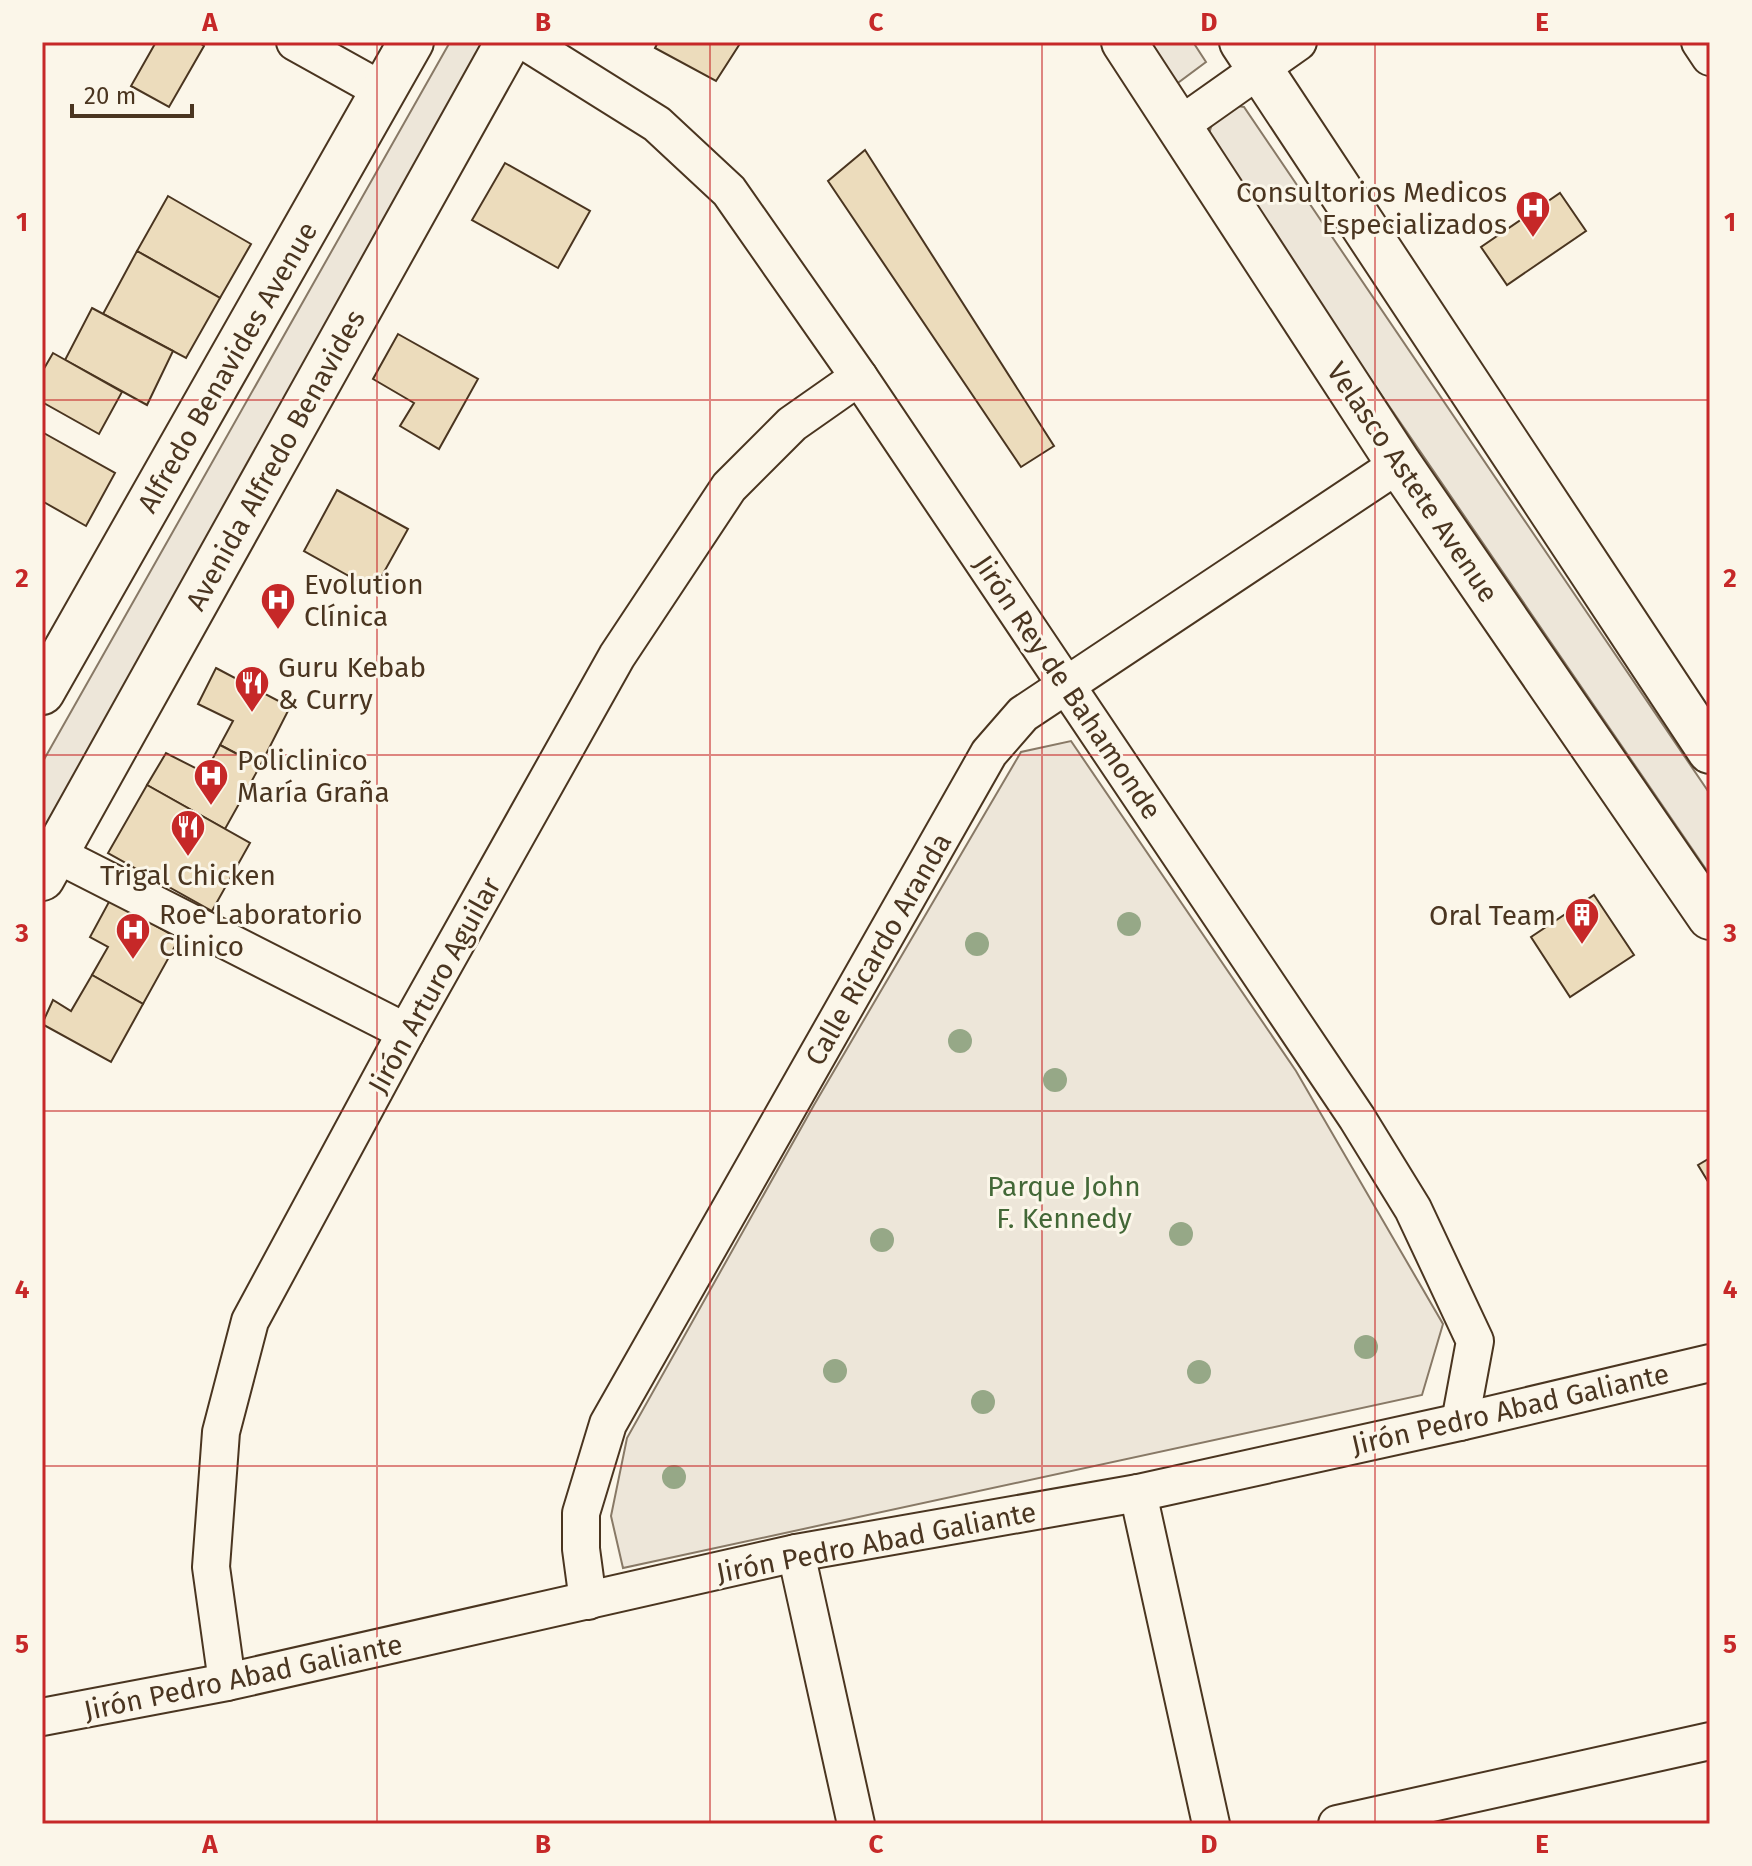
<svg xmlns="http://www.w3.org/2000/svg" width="1752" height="1866" font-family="'Fira Sans',sans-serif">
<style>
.green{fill:#ede6d9;stroke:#887966;stroke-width:2}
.building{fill:#ecdcbc;stroke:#4a3520;stroke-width:2}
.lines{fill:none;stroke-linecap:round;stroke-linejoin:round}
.street-casing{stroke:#4a3520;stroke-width:40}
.secondary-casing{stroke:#4a3520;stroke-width:48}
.primary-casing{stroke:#4a3520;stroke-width:48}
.street{stroke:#fbf6e9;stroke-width:36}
.secondary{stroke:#fbf6e9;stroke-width:44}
.primary{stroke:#fbf6e9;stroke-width:44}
.tree{fill:#96a887}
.grid{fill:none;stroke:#c62828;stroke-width:2;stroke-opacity:0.55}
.labels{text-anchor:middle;stroke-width:6;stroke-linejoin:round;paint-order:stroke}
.poi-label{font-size:28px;fill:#4a3520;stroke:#fbf6e9;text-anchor:start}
.street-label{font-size:28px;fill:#4a3520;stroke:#fbf6e9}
.park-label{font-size:28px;fill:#436837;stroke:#fbf6e9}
.neatline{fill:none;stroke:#c62828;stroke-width:3}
.grid-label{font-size:26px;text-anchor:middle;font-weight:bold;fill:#c62828}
</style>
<rect width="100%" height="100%" fill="#fbf6e9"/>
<g class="green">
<path d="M450,42h40l-448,801v-80z"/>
<path d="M1146,42h47l13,20 -31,23z"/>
<path d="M1225,104l19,3 466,687v81l-503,-735 5,-16z"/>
<path d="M1071,741l225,330 147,253 -21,71 -799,173 -12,-52 16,-78 187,-333 207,-353z"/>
</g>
<g class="building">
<path d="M156,42h42l6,4 -35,61 -38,-21z"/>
<path d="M658,42h83l-25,39 -61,-33z"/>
<path d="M865,150l189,296 -33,21 -193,-286z"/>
<path d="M505,163l85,48 -32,57 -86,-48z"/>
<path d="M1560,193l26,38 -79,54 -26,-38z"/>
<path d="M168,196l83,48 -31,54 -83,-47z"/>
<path d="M137,251l83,47 -34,60 -83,-44z"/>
<path d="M92,308l81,43 -26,54 -82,-45z"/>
<path d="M398,334l80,45 -39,70 -39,-23 14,-23 -41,-24z"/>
<path d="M53,353l69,39 -23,42 -57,-32v-30z"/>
<path d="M42,432l73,41 -29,53 -44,-25z"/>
<path d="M337,490l71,39 -34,61 -70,-39z"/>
<path d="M216,668l74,39 -30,59 -40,-21 13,-24 -35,-17z"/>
<path d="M220,745l40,21 -35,63 -78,-44 19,-32 39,20z"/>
<path d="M147,785l103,58 -38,68 -104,-58z"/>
<path d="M1594,895l40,60 -64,42 -39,-60z"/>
<path d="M110,900l69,39 -36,65 -51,-29 16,-28 -18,-10z"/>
<path d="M92,975l51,29 -32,58 -69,-38 11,-24 18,11z"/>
<path d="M1710,1158v27l-12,-20z"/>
</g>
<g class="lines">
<defs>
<g id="street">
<path d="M295,42l88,49"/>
<path d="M526,42l131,82 72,67 130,186 498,741 56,91 62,132 -15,81"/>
<path d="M1700,42l10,15"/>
<path d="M1179,126l119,-84"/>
<path d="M56,854l350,178"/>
<path d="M1138,1493l73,331"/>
<path d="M796,1553l60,271"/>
<path d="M588,1601l-7,-52v-36l27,-89 381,-671 34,-39 376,-250"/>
<path d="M227,1682l-16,-115 10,-135 29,-111 156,-289 211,-376 112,-169 63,-63 67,-47"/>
<path d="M42,1717l185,-35 569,-129 342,-60 322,-71 250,-59"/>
<path d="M1337,1824l373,-83"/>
</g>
<g id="secondary">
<path d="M1124,42l275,422 311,453"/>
<path d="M1242,42l468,709"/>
</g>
<g id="primary">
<path d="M42,692l369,-650"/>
<path d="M42,878l466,-836"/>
</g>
</defs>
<use href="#street" class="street-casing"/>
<use href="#secondary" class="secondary-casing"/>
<use href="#primary" class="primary-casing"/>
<use href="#street" class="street"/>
<use href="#secondary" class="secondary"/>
<use href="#primary" class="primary"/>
</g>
<g class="tree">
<circle cx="1129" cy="924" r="12"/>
<circle cx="977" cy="944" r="12"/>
<circle cx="960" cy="1041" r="12"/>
<circle cx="1055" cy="1080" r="12"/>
<circle cx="1181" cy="1234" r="12"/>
<circle cx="882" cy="1240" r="12"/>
<circle cx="1366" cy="1347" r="12"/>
<circle cx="835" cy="1371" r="12"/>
<circle cx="1199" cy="1372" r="12"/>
<circle cx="983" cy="1402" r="12"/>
<circle cx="674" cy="1477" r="12"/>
</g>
<path class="grid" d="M377,42v1782M710,42v1782M1042,42v1782M1375,42v1782M42,400h1668M42,755h1668M42,1111h1668M42,1466h1668"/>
<defs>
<symbol id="hospital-pin" viewBox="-11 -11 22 30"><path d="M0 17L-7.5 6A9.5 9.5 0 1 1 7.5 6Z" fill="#c62828" stroke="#fbf6e9"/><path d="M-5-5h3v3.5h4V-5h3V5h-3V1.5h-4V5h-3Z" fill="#fff"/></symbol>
<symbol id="restaurant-pin" viewBox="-11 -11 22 30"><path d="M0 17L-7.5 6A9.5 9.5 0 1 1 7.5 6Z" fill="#c62828" stroke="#fbf6e9"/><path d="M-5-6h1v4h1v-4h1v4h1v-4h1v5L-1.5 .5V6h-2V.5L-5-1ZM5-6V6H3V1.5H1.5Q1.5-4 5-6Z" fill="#fff"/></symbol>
<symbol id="building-pin" viewBox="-11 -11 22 30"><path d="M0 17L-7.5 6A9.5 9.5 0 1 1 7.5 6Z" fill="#c62828" stroke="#fbf6e9"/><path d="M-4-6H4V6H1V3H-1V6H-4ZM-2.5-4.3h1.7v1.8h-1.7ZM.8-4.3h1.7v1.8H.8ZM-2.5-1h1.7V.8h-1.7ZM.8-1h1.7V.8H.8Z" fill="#fff"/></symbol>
</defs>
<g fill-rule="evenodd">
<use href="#hospital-pin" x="1513" y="188" width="40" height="54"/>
<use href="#hospital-pin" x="258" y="580" width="40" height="54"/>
<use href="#restaurant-pin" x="232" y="663" width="40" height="54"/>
<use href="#hospital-pin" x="191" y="756" width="40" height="54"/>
<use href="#restaurant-pin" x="168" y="807" width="40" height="54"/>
<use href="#building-pin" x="1562" y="895" width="40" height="54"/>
<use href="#hospital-pin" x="113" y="910" width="40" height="54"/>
</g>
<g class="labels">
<g class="poi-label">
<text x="1507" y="202" text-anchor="end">Consultorios Medicos<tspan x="1507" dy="32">Especializados</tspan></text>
<text x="304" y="594">Evolution<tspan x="304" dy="32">Clínica</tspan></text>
<text x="278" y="677">Guru Kebab<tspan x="278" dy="32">&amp; Curry</tspan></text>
<text x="237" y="770">Policlinico<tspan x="237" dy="32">María Graña</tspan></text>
<text x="188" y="885" text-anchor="middle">Trigal Chicken</text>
<text x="159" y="924">Roe Laboratorio<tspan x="159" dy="32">Clinico</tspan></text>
<text x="1556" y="925" text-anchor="end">Oral Team</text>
</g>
<g class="street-label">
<text transform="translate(227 367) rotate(-60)" y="10">Alfredo Benavides Avenue</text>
<text transform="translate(275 460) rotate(-61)" y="10">Avenida Alfredo Benavides</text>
<text transform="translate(1413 482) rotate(56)" y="10">Velasco Astete Avenue</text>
<text transform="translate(1068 687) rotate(56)" y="10">Jirón Rey de Bahamonde</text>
<text transform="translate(878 949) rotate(-60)" y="10">Calle Ricardo Aranda</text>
<text transform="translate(434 985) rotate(-61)" y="10">Jirón Arturo Aguilar</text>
<text transform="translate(1510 1409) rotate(-13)" y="10">Jirón Pedro Abad Galiante</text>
<text transform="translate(876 1542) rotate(-11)" y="10">Jirón Pedro Abad Galiante</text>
<text transform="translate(243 1677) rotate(-12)" y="10">Jirón Pedro Abad Galiante</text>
</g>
<g class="park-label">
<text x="1064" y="1196">Parque John<tspan x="1064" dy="32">F. Kennedy</tspan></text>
</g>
</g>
<rect width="1752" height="1866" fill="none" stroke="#fbf6e9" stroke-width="88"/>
<path d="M72 104v12h120v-12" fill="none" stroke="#4a3520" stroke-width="4"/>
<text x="84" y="104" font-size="24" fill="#4a3520" stroke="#fbf6e9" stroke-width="6" paint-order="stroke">20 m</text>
<rect x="44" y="44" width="1664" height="1778" class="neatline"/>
<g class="grid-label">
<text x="210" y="31">A</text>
<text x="543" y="31">B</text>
<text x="876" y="31">C</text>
<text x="1209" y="31">D</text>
<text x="1542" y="31">E</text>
<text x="22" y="231">1</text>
<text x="1730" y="231">1</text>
<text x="22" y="587">2</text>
<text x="1730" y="587">2</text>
<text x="22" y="942">3</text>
<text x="1730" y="942">3</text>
<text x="22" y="1298">4</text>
<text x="1730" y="1298">4</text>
<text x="22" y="1653">5</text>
<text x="1730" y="1653">5</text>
<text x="210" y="1853">A</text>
<text x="543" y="1853">B</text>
<text x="876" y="1853">C</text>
<text x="1209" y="1853">D</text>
<text x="1542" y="1853">E</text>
</g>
</svg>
